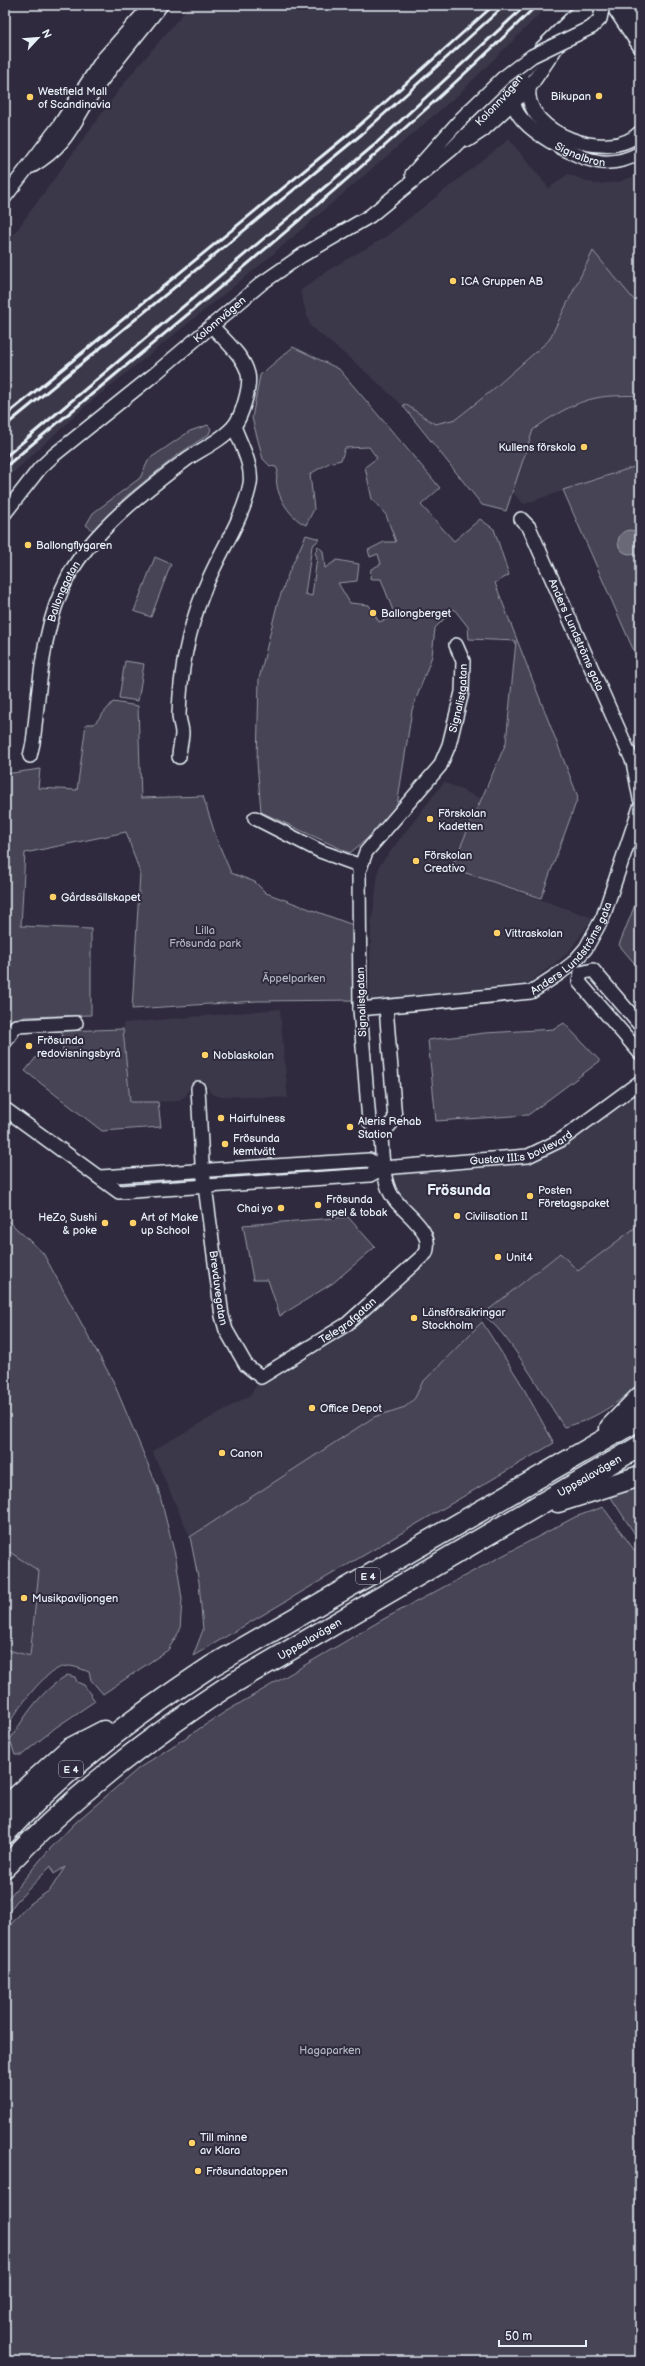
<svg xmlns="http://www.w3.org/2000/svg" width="645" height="2366" font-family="'Balsamiq Sans',sans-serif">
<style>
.built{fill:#3b3749}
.green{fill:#464455;stroke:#979aa6}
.water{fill:#696978;stroke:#9c9fab}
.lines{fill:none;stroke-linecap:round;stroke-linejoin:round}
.minor-casing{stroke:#e8f1f8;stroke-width:16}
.highway-casing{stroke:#e8f1f8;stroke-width:23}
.minor{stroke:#2f2a3d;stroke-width:13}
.highway{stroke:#2f2a3d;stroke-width:20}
.rail{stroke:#e8f1f8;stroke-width:3}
.minor-bridge-casing{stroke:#e8f1f8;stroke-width:16;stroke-linecap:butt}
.minor-bridge{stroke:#2f2a3d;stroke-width:13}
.poi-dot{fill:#ffd166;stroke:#2f2a3d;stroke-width:1.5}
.labels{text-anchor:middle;stroke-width:4;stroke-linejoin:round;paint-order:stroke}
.shield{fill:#2f2a3d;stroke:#b0b5c0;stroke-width:1}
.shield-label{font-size:10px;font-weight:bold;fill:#e8f1f8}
.poi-label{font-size:11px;fill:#e8f1f8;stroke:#2f2a3d;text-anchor:start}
.street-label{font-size:11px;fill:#e8f1f8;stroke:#2f2a3d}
.park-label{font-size:11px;fill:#afb4bf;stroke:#2f2a3d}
.district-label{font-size:15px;font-weight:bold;fill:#e8f1f8;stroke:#2f2a3d}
</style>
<rect width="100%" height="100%" fill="#2f2a3d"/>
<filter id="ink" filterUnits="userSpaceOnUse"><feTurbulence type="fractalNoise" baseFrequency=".025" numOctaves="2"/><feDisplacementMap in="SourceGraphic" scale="8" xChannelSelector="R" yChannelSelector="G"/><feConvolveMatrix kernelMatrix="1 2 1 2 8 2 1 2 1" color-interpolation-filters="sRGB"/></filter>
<g filter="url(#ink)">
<g class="built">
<path d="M190,5h359l-90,89 -201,173 -171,138 -82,75v-234l119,-163z"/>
<path d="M509,139l40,49 19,-14 27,10 23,-2 22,-8v133l-47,-55 -44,87 -59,53 -34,27 -21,5 -30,-20 -2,2 -44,-40 -49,-40 -10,-35 28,-21 56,-32z"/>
<path d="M640,395v70l-116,39 -12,-12 21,-62 35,-22 28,-10z"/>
<path d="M444,782l38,17 -31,69 142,50 -25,35 -39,30 -121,15 -39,2 2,-73 8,-61z"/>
<path d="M280,1009l8,89 -72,-2 -6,-4 -5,-9 -6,-3 -7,3 -6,12 -7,6 -49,2 -7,-80z"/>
<path d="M640,1084v140l-62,47 -18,-18 -78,62v7l-60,61 -7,15 -10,9 -31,10 -116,78 -68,42 -38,-86 98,-56 11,-17 87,-53 82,-81 -40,-53 -5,-22 144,-12z"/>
<path d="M5,1549l34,22 -9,85 -25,-7z"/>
</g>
<g class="green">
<path d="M593,251l47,56v88c-14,1 -29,0 -44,3 -21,4 -46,19 -63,32l-27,81 -24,-6 -79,-99 2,-2 30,20 21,-5 34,-27 59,-52z"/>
<path d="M293,347l46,22 92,108 9,11 -19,17 33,36 26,-22 14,10 15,46 -14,8 83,214 -37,101 -90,-30 55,-125 10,-102 -47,-2 -1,-12 -14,-18 -19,19 -3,28 -20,54 -15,96 -17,22 -30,25 -89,-41 -4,-50 2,-83 18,-74 12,-33 17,-37 14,4 -8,7 -7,48 7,2 5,-39 -2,-4 3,-7 5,5 2,17 12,-8 22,4 -2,17 -19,2 12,20 19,2 10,17 16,-6 -14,-37h-11l1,-10 10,-5 -3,-10 -8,3 -2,-7 16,-8h12l-10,-27 -14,-16 -7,-32 12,-9 -8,-11 -24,1 -4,12 -12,3 -19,11 4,35 -8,16c-17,-7 -35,-36 -28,-54l-2,-4 -6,-1 -7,-7 -11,-41 8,-43z"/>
<path d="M208,425l3,4 -2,5 -33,22 -52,42 -29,34 -9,-7 7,-12 47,-35 9,-19 41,-28z"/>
<path d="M640,465v70l-4,-3 -3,22 7,-5v116l-77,-175z"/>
<path d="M155,557l16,7 -20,53 -17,-6z"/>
<path d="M125,661l19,3 -6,37 -19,-3z"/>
<path d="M113,702l25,4 3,92 62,-2 14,44 14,33 24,9 11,11 87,32 5,75 -101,1 -125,8 8,-136 -14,-41 -101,21 -4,73 70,3v86l-67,2 -19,20v-263l35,-5 -2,19 39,2 9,-66h8z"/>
<path d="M640,892v78l-21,-25z"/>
<path d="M564,1023l36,38 -72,54 -92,6 -8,-81 57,-7 69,-4z"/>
<path d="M123,1029l7,73h28l3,25 -59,4 -77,-60 13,-16 25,-3 -1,-21z"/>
<path d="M348,1217l27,30 -42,36 -53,33 -12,-36h-15l-10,-55z"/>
<path d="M5,1218l38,35 70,128 45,107 18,71 6,40 -2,31 -12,20 -65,44 -12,-14 -2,-8c-5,-2 -15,-6 -21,-6 -23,0 -51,46 -63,63v-80l25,7 9,-85 -34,-22z"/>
<path d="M640,1224v159c-21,20 -48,38 -76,44 -17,-25 -59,-101 -82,-112l78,-62 18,18z"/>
<path d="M482,1322l37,58 35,63 -361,213 10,-26 -4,-48 -9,-45 184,-120 31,-10 10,-9 7,-15z"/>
<path d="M640,1485v57l-30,-46z"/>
<path d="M603,1507l37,51v803h-635v-430l22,-25 23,-16 15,-23 -11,7 -3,-8 -35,36 -11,15v-15l42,-50 29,-30 63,-54 86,-56 155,-91 195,-104z"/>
<path d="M67,1675l8,2 2,5 7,3 11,16 -40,27 -33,27h-7l-5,-15c16,-26 31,-49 57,-65z"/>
</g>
<circle class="water" cx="630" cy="542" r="12"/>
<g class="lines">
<defs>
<g id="minor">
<path d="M612,5l28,42"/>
<path d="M624,8l16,21"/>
<path id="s1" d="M524,81c-5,6 -11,14 -10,22 3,26 64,57 88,59 13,1 27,-3 38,-9"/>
<path d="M529,88c-6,46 82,76 111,44"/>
<path d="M468,140l15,-10 46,-42 29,-43 30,-31 6,-9"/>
<path d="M32,166c39,-23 41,-46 65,-79 20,-28 43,-55 64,-82"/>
<path d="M412,174l49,-55"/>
<path d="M5,197l54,-71 44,-67 48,-54"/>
<path id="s2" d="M5,513l35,-45 14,-13 102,-82 106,-90 39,-27 69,-40 82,-67 53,-54 37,-47 43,-43"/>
<path id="s3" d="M521,519l8,8 104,235 7,37"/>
<path id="s4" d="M30,756l3,-13c7,-56 8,-116 36,-168 24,-44 78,-86 118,-116 15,-10 35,-19 47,-33 8,-10 17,-40 14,-52 -4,-18 -24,-34 -36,-48"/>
<path d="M179,757c0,-8 3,-17 3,-24 0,-6 -3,-12 -3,-18 1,-41 9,-84 24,-122 13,-36 40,-72 47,-109 3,-19 -10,-41 -16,-58"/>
<path d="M255,818l65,33 41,15"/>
<path d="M581,973l-2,9 61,71"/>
<path d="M581,973l12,-3 47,55"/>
<path id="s5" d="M386,1007l9,112 -14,16 -12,-14 -9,-112 -1,-138 7,-19 74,-86 9,-21 13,-53 1,-31 -7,-16"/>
<path id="s6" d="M360,1009l171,-17 29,-19 13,-10 13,-15 17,-31 37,-110"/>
<path d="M5,1042l11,-16 60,-3"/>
<path id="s7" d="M198,1088l4,75 20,153 4,14 20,35 15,12 86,-53 79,-71c9,-26 -29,-42 -37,-63 -7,-17 -7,-38 -8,-55"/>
<path id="s8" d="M5,1109l114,83 251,-17 13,-7 145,-12 33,-16 79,-58"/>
<path d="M100,1177l269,-17 14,8"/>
</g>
<g id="highway">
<path d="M610,1428l30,-31"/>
<path d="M558,1502l82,-26"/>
<path d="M5,1807l64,-58 35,-18"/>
<path d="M5,1834c60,-66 131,-118 205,-167l430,-248"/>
<path id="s9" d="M5,1867c68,-71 138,-125 220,-179l415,-242"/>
</g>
</defs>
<use href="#minor" class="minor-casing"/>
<use href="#highway" class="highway-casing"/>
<use href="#minor" class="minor"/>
<use href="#highway" class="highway"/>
<g class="rail">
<path d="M5,416l350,-287 139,-124"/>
<path d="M5,426l357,-292 143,-129"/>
<path d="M5,457l367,-310 154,-142"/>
<path d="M5,467c180,-152 364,-298 532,-462"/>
</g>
<defs>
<path id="minor-bridge" d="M461,119l42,-41 29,-22 60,-29 8,-8 3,-14"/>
</defs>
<use href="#minor-bridge" class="minor-bridge-casing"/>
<use href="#minor-bridge" class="minor-bridge"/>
</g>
</g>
<g class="poi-dot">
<circle cx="599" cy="96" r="4"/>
<circle cx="30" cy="97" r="4"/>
<circle cx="453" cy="281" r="4"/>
<circle cx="584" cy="447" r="4"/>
<circle cx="28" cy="545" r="4"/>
<circle cx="373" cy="613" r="4"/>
<circle cx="430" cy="819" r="4"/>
<circle cx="416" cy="861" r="4"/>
<circle cx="53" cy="897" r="4"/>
<circle cx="497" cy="933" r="4"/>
<circle cx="29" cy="1046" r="4"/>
<circle cx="205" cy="1055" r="4"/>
<circle cx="221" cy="1118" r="4"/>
<circle cx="350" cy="1127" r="4"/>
<circle cx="225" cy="1144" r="4"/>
<circle cx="530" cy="1196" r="4"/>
<circle cx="318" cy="1205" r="4"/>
<circle cx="281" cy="1208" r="4"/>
<circle cx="457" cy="1216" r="4"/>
<circle cx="105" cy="1223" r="4"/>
<circle cx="133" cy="1223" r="4"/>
<circle cx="498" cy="1257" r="4"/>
<circle cx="414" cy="1318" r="4"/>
<circle cx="312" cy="1408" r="4"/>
<circle cx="222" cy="1453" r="4"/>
<circle cx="24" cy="1598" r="4"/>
<circle cx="192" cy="2143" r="4"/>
<circle cx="198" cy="2171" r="4"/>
</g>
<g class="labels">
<g class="shield">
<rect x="356" y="1568" width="24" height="16" rx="3"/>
<rect x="59" y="1761" width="24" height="16" rx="3"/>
</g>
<g class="shield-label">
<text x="368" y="1580">E 4</text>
<text x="71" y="1773">E 4</text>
</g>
<g class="poi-label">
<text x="38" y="95">Westfield Mall<tspan x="38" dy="13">of Scandinavia</tspan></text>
<text x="591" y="100" text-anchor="end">Bikupan</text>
<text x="461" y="285">ICA Gruppen AB</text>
<text x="576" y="451" text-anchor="end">Kullens förskola</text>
<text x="36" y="549">Ballongflygaren</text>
<text x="381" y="617">Ballongberget</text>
<text x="438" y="817">Förskolan<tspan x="438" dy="13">Kadetten</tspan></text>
<text x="424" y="859">Förskolan<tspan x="424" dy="13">Creativo</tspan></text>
<text x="61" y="901">Gårdssällskapet</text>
<text x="505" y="937">Vittraskolan</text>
<text x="37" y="1044">Frösunda<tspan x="37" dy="13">redovisningsbyrå</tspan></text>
<text x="213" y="1059">Noblaskolan</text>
<text x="229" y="1122">Hairfulness</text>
<text x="358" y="1125">Aleris Rehab<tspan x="358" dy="13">Station</tspan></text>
<text x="233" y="1142">Frösunda<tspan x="233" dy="13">kemtvätt</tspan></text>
<text x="538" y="1194">Posten<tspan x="538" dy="13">Företagspaket</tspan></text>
<text x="326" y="1203">Frösunda<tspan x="326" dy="13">spel &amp; tobak</tspan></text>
<text x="273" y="1212" text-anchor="end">Chai yo</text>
<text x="465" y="1220">Civilisation II</text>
<text x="97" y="1221" text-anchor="end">HeZo, Sushi<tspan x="97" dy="13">&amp; poke</tspan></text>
<text x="141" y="1221">Art of Make<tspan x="141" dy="13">up School</tspan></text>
<text x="506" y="1261">Unit4</text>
<text x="422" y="1316">Länsförsäkringar<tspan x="422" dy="13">Stockholm</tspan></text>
<text x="320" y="1412">Office Depot</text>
<text x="230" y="1457">Canon</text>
<text x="32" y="1602">Musikpaviljongen</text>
<text x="200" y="2141">Till minne<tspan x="200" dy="13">av Klara</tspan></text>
<text x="206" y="2175">Frösundatoppen</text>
</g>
<g class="street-label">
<text dy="4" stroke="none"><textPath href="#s2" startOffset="647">Kolonnvägen</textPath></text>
<text dy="4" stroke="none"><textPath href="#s1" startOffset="112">Signalbron</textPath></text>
<text dy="4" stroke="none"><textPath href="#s2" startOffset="290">Kolonnvägen</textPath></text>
<text dy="4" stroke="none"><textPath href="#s4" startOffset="169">Ballonggatan</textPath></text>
<text dy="4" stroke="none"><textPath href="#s3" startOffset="129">Anders Lundströms gata</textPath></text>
<text dy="4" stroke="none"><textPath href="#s5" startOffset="607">Signalistgatan</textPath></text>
<text dy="4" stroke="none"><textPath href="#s6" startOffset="233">Anders Lundströms gata</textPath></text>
<text transform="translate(361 1002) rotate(-92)" y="4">Signalistgatan</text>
<text dy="4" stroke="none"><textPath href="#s8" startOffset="548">Gustav III:s boulevard</textPath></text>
<text dy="4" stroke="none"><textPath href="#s7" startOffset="201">Brevduvegatan</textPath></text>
<text dy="4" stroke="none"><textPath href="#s7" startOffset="407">Telegrafgatan</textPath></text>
<text dy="4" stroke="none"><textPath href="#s9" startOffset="706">Uppsalavägen</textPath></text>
<text dy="4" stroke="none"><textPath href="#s9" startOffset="382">Uppsalavägen</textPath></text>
</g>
<g class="park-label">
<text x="205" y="934">Lilla<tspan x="205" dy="13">Frösunda park</tspan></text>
<text x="294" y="982">Äppelparken</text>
<text x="330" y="2054">Hagaparken</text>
</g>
<g class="district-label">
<text x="459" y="1195">Frösunda</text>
</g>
</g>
<rect width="645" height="2366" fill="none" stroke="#2f2a3d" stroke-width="20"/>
<rect x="10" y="10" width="625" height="2346" fill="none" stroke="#e8f1f8" stroke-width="1.5" filter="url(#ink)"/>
<g transform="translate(38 38) rotate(64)" stroke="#2f2a3d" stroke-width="3" paint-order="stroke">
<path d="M0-3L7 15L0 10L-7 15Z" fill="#e8f1f8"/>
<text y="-6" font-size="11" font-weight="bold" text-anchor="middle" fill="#e8f1f8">N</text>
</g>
<path d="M499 2340v6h87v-6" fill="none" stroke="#e8f1f8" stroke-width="2"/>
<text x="505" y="2340" font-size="12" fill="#e8f1f8" stroke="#2f2a3d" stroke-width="3" paint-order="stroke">50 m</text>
</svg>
